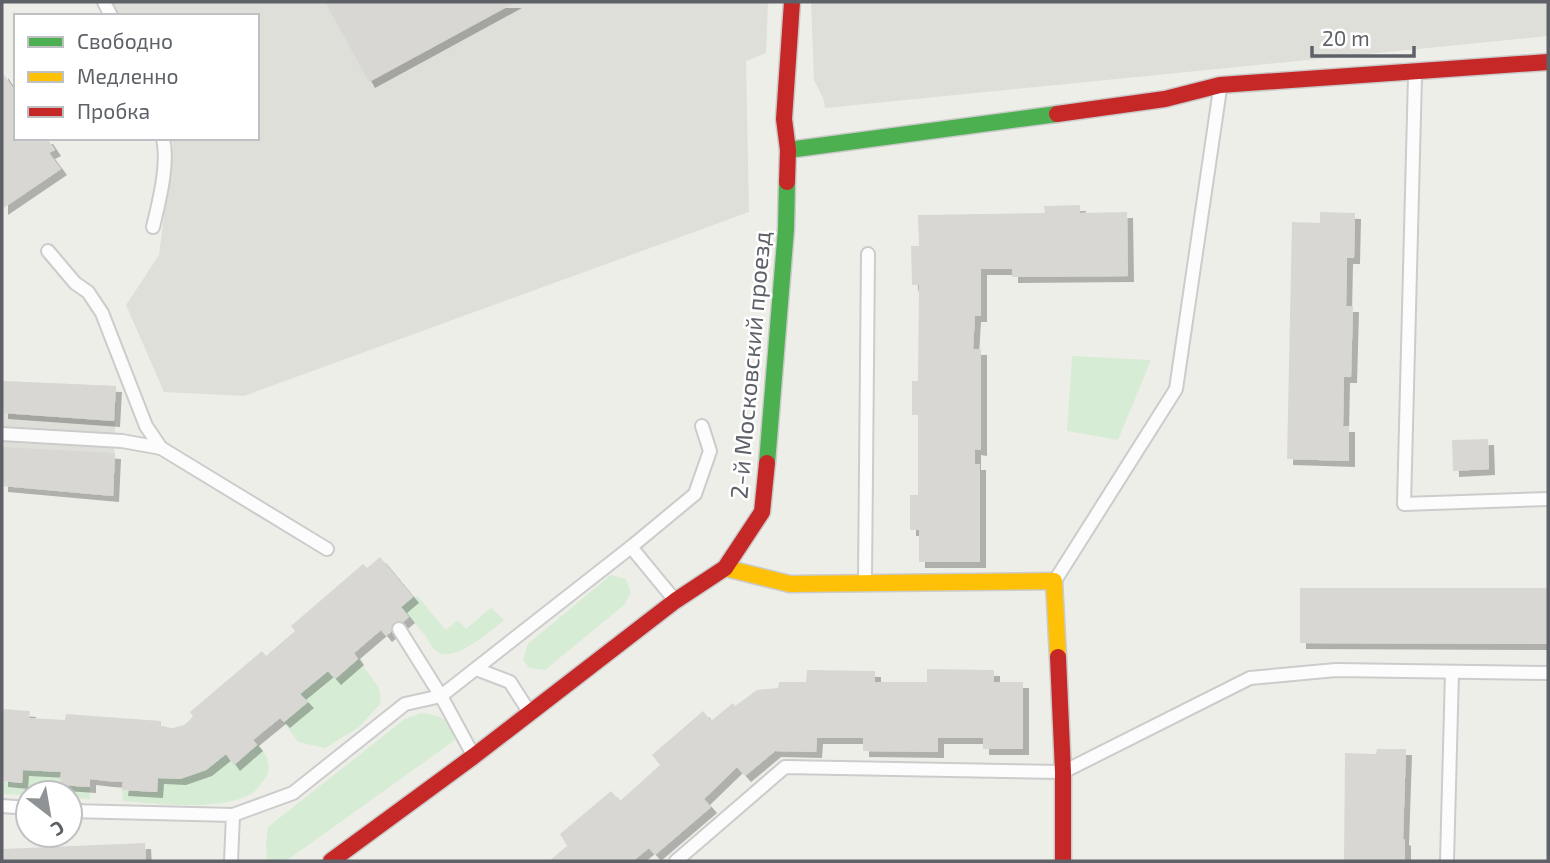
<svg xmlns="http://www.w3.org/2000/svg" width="1550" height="863" font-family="'Exo 2',sans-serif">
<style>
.industrial{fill:#dfdfda}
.green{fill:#d6ecd4}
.building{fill:#d8d7d4;filter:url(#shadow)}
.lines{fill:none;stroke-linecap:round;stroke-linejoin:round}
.lane-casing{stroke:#cbcccb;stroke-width:16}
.fast-casing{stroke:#cacbca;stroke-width:19}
.slow-casing{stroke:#cacbca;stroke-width:19}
.jam-casing{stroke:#cacbca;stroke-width:19}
.lane{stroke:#fcfcfc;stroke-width:12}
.fast{stroke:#4caf50;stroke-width:16}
.slow{stroke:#ffc107;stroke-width:16}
.jam{stroke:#c62828;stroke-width:16}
.labels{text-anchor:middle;stroke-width:5;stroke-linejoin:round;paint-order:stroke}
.street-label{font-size:24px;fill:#5e6268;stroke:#fff}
</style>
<defs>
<filter id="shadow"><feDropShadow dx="6" dy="6" stdDeviation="0" flood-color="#0004"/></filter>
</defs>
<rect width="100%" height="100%" fill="#eeeee9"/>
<g class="industrial">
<path d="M105,2h663l-2,51 -20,8 3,151 -505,184 -80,-4 -38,-87 33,-50 14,-111 -2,-6h86v-122h-143z"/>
<path d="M811,2h737v34l-723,72 -2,-10 -9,-18z"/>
<path d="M2,381l114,5 -3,110 -111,-10z"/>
</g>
<g class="green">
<path d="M1072,356l79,4 -33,80 -51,-9z"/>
<path d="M611,575l15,4 5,13 -7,13 -79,65 -16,-2 -6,-9 5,-15z"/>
<path d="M417,596l29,34 12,-10 8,9 25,-21 13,12c-13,11 -51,44 -68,31 -5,-4 -8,-13 -13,-18 -6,-9 -15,-17 -22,-26l12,-10z"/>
<path d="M358,659l21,29 2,15 -22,24 -34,21 -27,-6 -14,-20 23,-20 -7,-8 28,-23 7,8z"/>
<path d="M421,713c21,3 29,5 34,27l-169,121h-19l-1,-16 2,-18 137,-108z"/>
<path d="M257,745c9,7 13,17 11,28 -1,3 -4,7 -6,9 -3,5 -6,9 -11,12 -29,17 -95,10 -128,7l-1,-11 34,2 2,-14 68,-24 8,11z"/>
<path d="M23,770l38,2 -1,13 30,2v12l-20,-1v-5h-42v2l-26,-1v-13l19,2z"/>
</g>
<g class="building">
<path d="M325,2h191l-147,80z"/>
<path d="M2,72l14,20v46h31l8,12 -6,3 12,16 -59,40z"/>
<path d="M1080,205v8l47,-1 1,64 -116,1v-8h-31v47h-6l-2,33h8v101l-6,-1v15h5v98h-61v-32h-9v-35h8v-80h-6v-34h6l1,-96h-7l-1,-39h8l-1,-31 127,-2 -1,-7z"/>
<path d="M1320,212l35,1 -1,45h-7l-1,48h7l-2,71h-7l-1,49h6v35l-62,-2 5,-237 28,1z"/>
<path d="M2,381l114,5 -2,35 -112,-8z"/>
<path d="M1488,439l1,30 -36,2 -1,-31z"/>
<path d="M2,447l113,6 -2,43 -111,-10z"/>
<path d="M380,557l33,40 -12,10 8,10 -23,19 -5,-6 -27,23 4,6 -23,20 -7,-8 -28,23 8,8 -24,20 -4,-4 -27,22 4,5 -23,20 -8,-11 -20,16 -26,9 -22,-1 -1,14 -35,-2 1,-8 -16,-1 -17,-2v8l-30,-2 1,-13 -38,-2 -1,13 -20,-2v-72l28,2 -1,7 36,2 1,-6 95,7v6l12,1 11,-3 9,-8 -3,-5 72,-61 4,5 29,-25 -4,-5 72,-62 4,4z"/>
<path d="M1300,588h248v56l-248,-1z"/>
<path d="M927,669l67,1v12h29v67h-40v-11h-45v14l-75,-1v-13h-46l-1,14 -41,-1 -30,25 -8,-9 -33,32 7,8 -56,48 -6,-7 -16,13h-84l18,-15 -7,-12 51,-43 9,10 40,-36 -8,-10 51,-44 8,10 22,-18 2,3 22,-16 21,-2 1,-6h27l1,-12 68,1v11h52z"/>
<path d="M1377,749h29l-3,90 2,1v21h-61l1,-108 31,1z"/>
<path d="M145,843l1,18h-144v-12z"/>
</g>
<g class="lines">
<defs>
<g id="lane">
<path d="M104,2l7,14"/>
<path d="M1415,76l-11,428 144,-5"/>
<path d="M153,227c6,-25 16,-63 10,-89"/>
<path d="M48,251l27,32 13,9 14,21 44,113 15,22 166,101"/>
<path d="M2,434l120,7 39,7"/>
<path d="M631,547l42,51"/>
<path d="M865,579l3,-325"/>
<path d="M1056,579l120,-190 44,-300"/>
<path d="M399,629l42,67 31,57"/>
<path d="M476,669l34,13 18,28"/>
<path d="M2,806l26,2"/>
<path d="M70,811l163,4 -2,46"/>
<path d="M233,815l60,-22 112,-89 36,-8 190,-149 64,-53 15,-43 -8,-25"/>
<path d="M676,861l109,-94 278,5 187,-94 86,-8 212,3"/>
<path d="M1447,861l5,-189"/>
</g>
<g id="fast">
<path d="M788,150l269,-36"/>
<path d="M767,463l19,-234 1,-47"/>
</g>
<path id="slow" d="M725,568l65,16 264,-3 4,76"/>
<g id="jam">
<path d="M1057,114l108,-15 55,-14 328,-23"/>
<path d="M787,182l1,-32 -4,-31 8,-117"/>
<path d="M1058,657l5,115v89"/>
<path d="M331,861l143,-105 201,-155 50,-33 37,-56 5,-49"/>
</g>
</defs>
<use href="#lane" class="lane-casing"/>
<use href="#fast" class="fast-casing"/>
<use href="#slow" class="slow-casing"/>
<use href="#jam" class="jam-casing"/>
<use href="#lane" class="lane"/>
<use href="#fast" class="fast"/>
<use href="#slow" class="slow"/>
<use href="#jam" class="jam"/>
</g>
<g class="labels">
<g class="street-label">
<text transform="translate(751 365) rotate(-85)" y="8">2-й Московский проезд</text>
</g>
</g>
<rect width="1550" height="863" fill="none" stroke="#5e6268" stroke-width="7"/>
<rect x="14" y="14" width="245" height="126" fill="#ffffff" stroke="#bfc0c3" stroke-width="2"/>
<rect x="28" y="37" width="35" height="10" fill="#4caf50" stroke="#bfc0c3" stroke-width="2"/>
<text x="77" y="49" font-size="21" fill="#5e6268">Свободно</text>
<rect x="28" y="72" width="35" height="10" fill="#ffc107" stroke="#bfc0c3" stroke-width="2"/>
<text x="77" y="84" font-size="21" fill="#5e6268">Медленно</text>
<rect x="28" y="107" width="35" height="10" fill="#c62828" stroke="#bfc0c3" stroke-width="2"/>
<text x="77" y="119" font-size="21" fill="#5e6268">Пробка</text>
<g transform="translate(49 814) rotate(149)"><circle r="33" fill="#ffffff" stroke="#bfc0c3" stroke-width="2"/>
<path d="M0-5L12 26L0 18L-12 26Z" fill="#909395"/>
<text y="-10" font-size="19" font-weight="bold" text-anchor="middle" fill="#5e6268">С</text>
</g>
<path d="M1312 46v10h102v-10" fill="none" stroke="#5e6268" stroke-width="3.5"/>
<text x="1322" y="46" font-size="21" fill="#5e6268" stroke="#ffffff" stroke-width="5" paint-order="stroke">20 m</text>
</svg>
